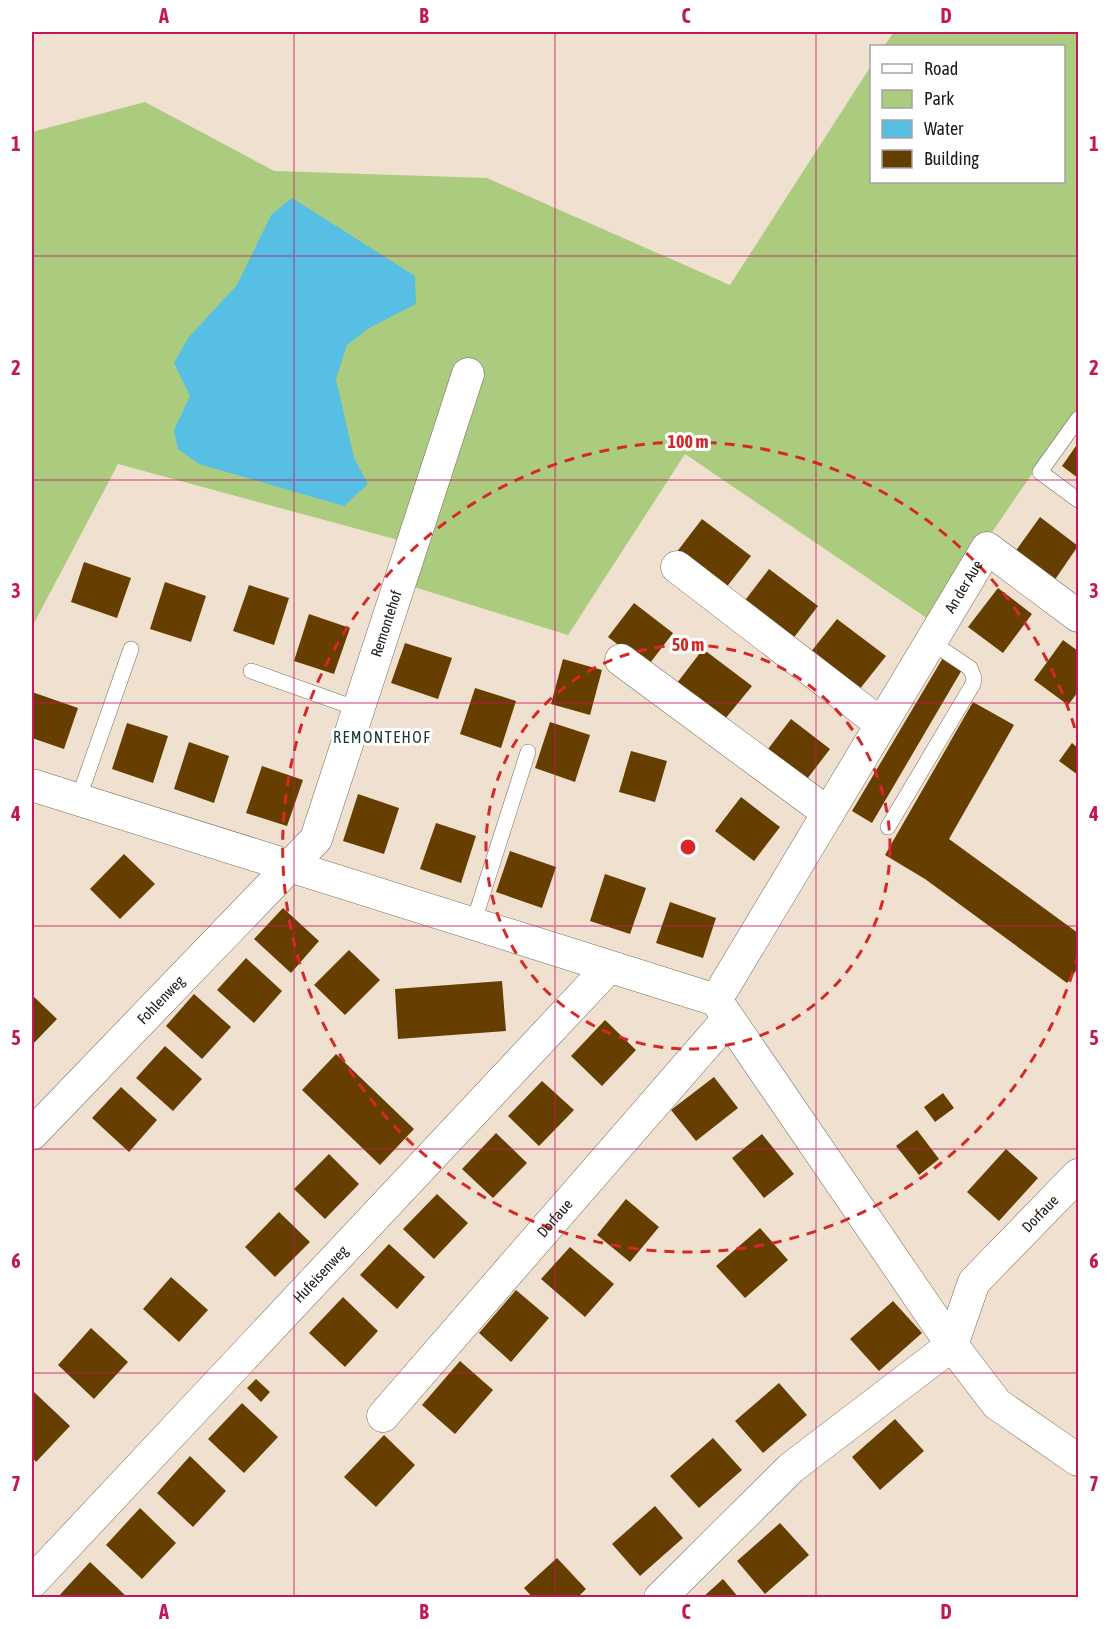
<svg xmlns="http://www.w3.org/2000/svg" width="1110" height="1629" font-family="'Asap Condensed',sans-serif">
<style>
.green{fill:#abcb7e}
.water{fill:#56bfe3}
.building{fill:#663e00}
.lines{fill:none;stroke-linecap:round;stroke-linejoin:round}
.service-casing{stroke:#786b5c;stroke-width:16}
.minor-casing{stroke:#786b5c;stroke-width:33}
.service{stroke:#fff;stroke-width:15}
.minor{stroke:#fff;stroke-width:32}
.grid{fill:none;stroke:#c2185b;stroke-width:1.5;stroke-opacity:0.55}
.ring{fill:none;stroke:#d62828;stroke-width:3;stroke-dasharray:10 8}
.labels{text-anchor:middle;stroke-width:6;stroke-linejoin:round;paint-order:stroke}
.street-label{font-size:15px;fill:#1e1913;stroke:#fff}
.neighbourhood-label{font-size:16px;letter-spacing:1.5px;fill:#163732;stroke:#fff}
.centre{fill:#d62828;stroke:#fff;stroke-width:3}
.ring-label{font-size:18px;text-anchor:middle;font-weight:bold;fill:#d62828;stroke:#fff;stroke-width:6;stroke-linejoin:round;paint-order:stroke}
.neatline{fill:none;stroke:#c2185b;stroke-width:2}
.grid-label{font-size:20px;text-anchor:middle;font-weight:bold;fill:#c2185b}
</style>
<rect width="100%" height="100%" fill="#f0e0cf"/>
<path class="green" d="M894,32h184v375l-147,214 -246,-167 -117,181 -157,-49 13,-39 -306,-83 -86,163v-495l113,-30 129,69 213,7 243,107 141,-219 1,116h192v-136h-180z"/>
<path class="water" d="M292,198l123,78 1,28 -47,24 -22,17 -11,34 18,79 14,26 -24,22 -145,-42 -21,-15 -4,-19 16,-34 -16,-33 14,-25 49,-53 34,-70z"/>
<g class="building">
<path d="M1078,443v35l-16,-12z"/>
<path d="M1040,517l38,29 -24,35 -39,-29z"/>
<path d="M702,519l49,37 -26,33 -49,-36z"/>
<path d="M84,562l47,16 -14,40 -46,-16z"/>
<path d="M769,569l49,37 -26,34 -49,-37z"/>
<path d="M165,582l41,14 -15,46 -41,-13z"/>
<path d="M249,585l40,13 -15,47 -41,-14z"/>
<path d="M998,588l34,26 -29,39 -35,-26z"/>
<path d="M634,603l39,30 -26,34 -39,-30z"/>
<path d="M309,614l41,14 -16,46 -40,-13z"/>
<path d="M837,619l49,37 -27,34 -49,-37z"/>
<path d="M1063,640l15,11v41l-10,13 -34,-25z"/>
<path d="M405,643l47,15 -14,41 -47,-16z"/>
<path d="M703,649l49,37 -27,33 -48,-36z"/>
<path d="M944,656l19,12 -91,155 -20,-12z"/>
<path d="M563,659l39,11 -12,45 -39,-11z"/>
<path d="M475,688l41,13 -15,47 -41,-14z"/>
<path d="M32,692l46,16 -14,41 -32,-11z"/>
<path d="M973,702l41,23 -65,114 129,94v35l-11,15 -142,-104 -40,-24z"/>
<path d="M791,719l39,30 -26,34 -39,-30z"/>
<path d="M550,722l40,13 -15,47 -40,-14z"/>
<path d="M127,723l41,13 -15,47 -41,-14z"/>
<path d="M189,742l40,14 -15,47 -40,-14z"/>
<path d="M1072,743l6,5v27l-19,-14z"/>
<path d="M631,751l36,10 -12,41 -36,-10z"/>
<path d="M262,766l41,14 -16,46 -41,-13z"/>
<path d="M358,794l41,14 -15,46 -41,-13z"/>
<path d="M741,797l39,30 -26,34 -39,-30z"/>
<path d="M436,823l40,13 -15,47 -41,-14z"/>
<path d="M510,851l46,16 -14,41 -46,-16z"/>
<path d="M124,854l31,30 -35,35 -30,-30z"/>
<path d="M605,874l41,14 -16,46 -40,-13z"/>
<path d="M670,902l46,16 -13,40 -47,-15z"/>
<path d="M283,908l36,33 -28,32 -37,-34z"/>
<path d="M349,950l31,30 -35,35 -31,-30z"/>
<path d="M246,958l36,33 -28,32 -37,-33z"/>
<path d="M502,981l4,50 -108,8 -3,-50z"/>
<path d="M194,994l37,33 -29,32 -36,-33z"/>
<path d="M32,995l25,24 -25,26z"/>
<path d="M605,1020l31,30 -34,36 -31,-30z"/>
<path d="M165,1046l37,33 -29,32 -37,-33z"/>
<path d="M336,1054l78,75 -34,36 -78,-75z"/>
<path d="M714,1077l24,31 -42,33 -25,-31z"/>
<path d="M542,1081l32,29 -35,36 -31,-30z"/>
<path d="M121,1087l36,33 -28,32 -37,-34z"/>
<path d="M943,1093l11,15 -19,14 -11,-15z"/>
<path d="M917,1130l22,29 -20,16 -23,-29z"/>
<path d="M496,1133l31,30 -34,35 -31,-29z"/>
<path d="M762,1134l32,40 -30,24 -32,-40z"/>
<path d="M1006,1149l32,29 -39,43 -32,-29z"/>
<path d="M329,1154l30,30 -34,35 -31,-30z"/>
<path d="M437,1194l31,29 -34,36 -31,-30z"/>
<path d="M626,1199l33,28 -29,35 -33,-27z"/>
<path d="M279,1212l31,30 -35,35 -30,-30z"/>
<path d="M760,1228l28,32 -43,38 -29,-32z"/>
<path d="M389,1244l36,33 -28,32 -37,-34z"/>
<path d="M570,1247l44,37 -29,33 -44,-38z"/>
<path d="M171,1277l37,33 -29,32 -36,-33z"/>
<path d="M516,1290l33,28 -38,44 -32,-29z"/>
<path d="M343,1297l35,34 -33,36 -36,-34z"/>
<path d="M893,1301l29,32 -43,38 -29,-32z"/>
<path d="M91,1328l37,34 -34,37 -36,-34z"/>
<path d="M460,1361l33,29 -38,44 -33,-29z"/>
<path d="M256,1379l14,13 -9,10 -14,-14z"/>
<path d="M779,1383l28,32 -44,38 -28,-32z"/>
<path d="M34,1392l36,34 -34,36 -4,-5v-63z"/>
<path d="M242,1403l36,34 -34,36 -36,-34z"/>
<path d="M895,1419l29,32 -44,39 -28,-33z"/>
<path d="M384,1435l31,30 -39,42 -32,-30z"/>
<path d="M713,1438l29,32 -43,38 -29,-32z"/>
<path d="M190,1456l36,35 -33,36 -36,-34z"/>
<path d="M655,1506l28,32 -43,38 -28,-32z"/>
<path d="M140,1508l36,35 -34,36 -36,-34z"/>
<path d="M780,1523l29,32 -44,39 -28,-33z"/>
<path d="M557,1558l29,31 -9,9h-44l-9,-10z"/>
<path d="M90,1562l36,34 -1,2h-68z"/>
<path d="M723,1579l16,19h-37z"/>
</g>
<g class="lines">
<defs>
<g id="service">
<path d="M1078,419l-38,53 38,28"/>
<path d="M251,671l107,38"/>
<path d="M78,800l53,-151"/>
<path d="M888,827l85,-143 1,-6 -4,-10 -39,-26"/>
<path d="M473,924l55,-172"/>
</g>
<g id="minor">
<path d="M677,567l204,157"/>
<path d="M621,660l207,153"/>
<path d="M32,785l684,215"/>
<path id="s1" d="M716,1000l271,-452 91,68"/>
<path d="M716,1000l236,345 45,59 81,56"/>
<path id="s2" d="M32,1134l284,-295 152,-465"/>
<path id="s3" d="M383,1416l345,-397"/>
<path id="s4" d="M32,1582l577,-615"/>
<path id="s5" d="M660,1598l131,-130 161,-123 22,-63 104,-107"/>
</g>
</defs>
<use href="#service" class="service-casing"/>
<use href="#minor" class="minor-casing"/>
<use href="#service" class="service"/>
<use href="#minor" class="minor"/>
</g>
<path class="grid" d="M294,32v1566M555,32v1566M816,32v1566M32,256h1046M32,480h1046M32,703h1046M32,926h1046M32,1149h1046M32,1373h1046"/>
<g class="ring">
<circle cx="688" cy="847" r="202"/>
<path d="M1078 955A405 405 0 1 1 1078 739"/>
</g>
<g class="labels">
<g class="street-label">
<text dy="5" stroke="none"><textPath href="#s1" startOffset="482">An der Aue</textPath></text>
<text dy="5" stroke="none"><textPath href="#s2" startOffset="636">Remontehof</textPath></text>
<text dy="5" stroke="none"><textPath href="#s2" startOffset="186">Fohlenweg</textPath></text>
<text dy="5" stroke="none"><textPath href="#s5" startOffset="549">Dorfaue</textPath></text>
<text dy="5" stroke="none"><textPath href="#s3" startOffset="262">Dorfaue</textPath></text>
<text dy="5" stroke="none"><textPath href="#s4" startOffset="422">Hufeisenweg</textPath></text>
</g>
<g class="neighbourhood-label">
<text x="382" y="743">REMONTEHOF</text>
</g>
</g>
<circle cx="688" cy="847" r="9" class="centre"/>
<g class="ring-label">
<text x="688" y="448">100 m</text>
<text x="688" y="651">50 m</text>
</g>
<rect width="1110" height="1629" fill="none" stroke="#ffffff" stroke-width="66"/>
<rect x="870" y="45" width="195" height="138" fill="#ffffff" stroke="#a5a3a1" stroke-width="1.5"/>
<rect x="882" y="64" width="30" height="9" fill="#ffffff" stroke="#a5a3a1" stroke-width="1.5"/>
<text x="924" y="75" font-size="18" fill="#1e1913">Road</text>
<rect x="882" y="90" width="30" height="18" fill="#abcb7e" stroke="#a5a3a1" stroke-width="1.5"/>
<text x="924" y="105" font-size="18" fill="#1e1913">Park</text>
<rect x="882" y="120" width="30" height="18" fill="#56bfe3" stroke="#a5a3a1" stroke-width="1.5"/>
<text x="924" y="135" font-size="18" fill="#1e1913">Water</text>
<rect x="882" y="150" width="30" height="18" fill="#663e00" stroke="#a5a3a1" stroke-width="1.5"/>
<text x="924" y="165" font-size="18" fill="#1e1913">Building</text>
<rect x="33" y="33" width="1044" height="1563" class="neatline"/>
<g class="grid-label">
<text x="164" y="23">A</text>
<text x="424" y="23">B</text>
<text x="686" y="23">C</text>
<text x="946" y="23">D</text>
<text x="16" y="151">1</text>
<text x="1094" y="151">1</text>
<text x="16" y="375">2</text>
<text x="1094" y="375">2</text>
<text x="16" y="598">3</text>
<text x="1094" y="598">3</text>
<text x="16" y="821">4</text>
<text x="1094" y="821">4</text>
<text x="16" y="1045">5</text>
<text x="1094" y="1045">5</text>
<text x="16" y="1268">6</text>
<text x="1094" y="1268">6</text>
<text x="16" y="1491">7</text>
<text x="1094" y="1491">7</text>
<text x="164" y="1619">A</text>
<text x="424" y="1619">B</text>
<text x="686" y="1619">C</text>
<text x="946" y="1619">D</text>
</g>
</svg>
